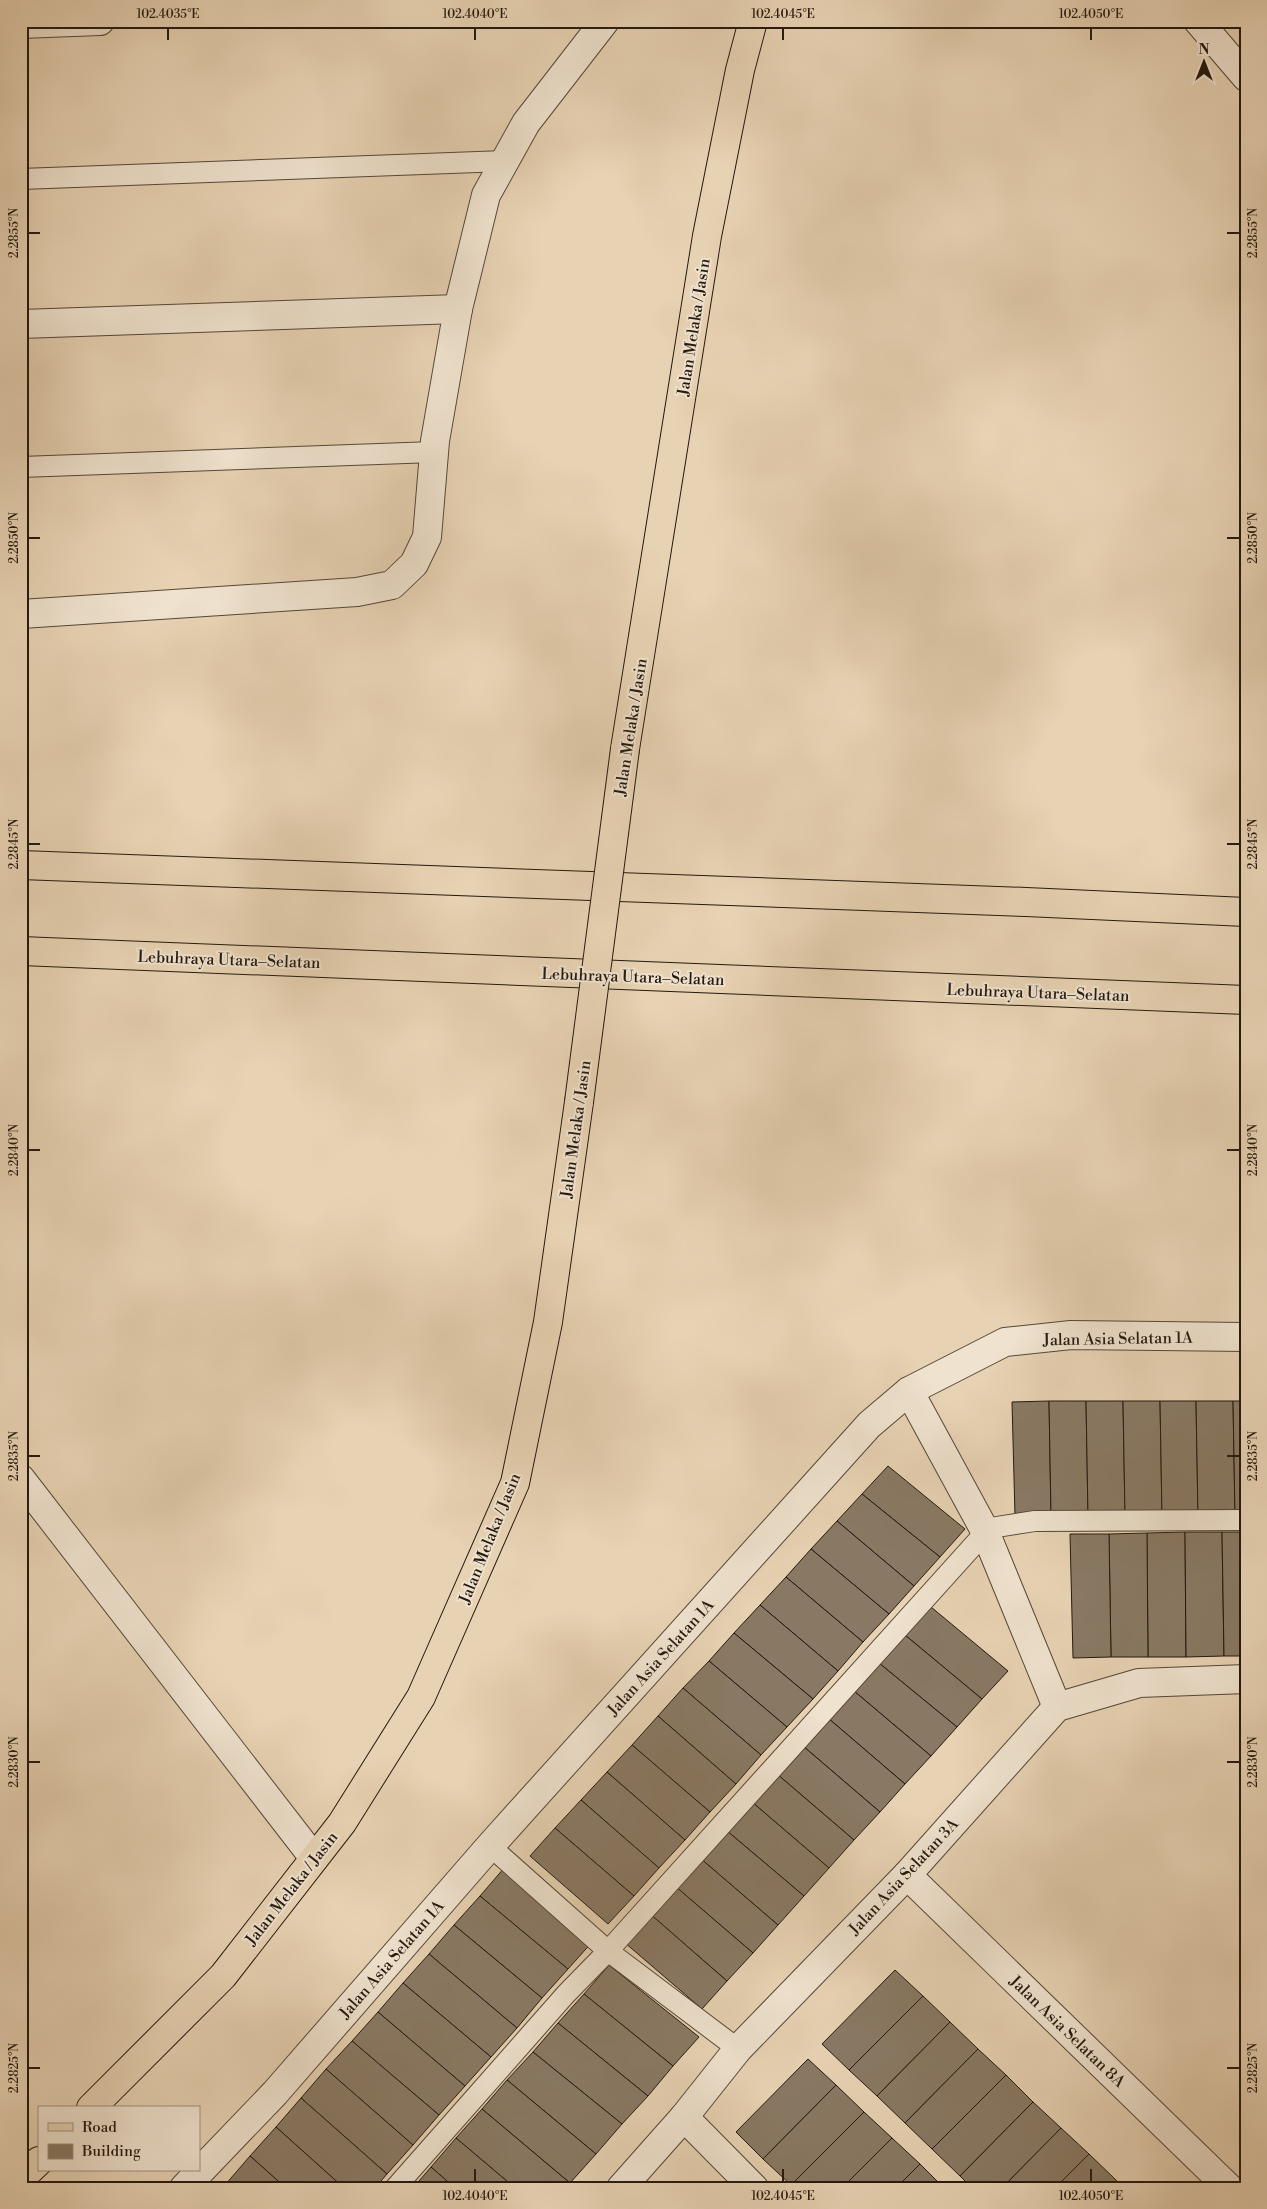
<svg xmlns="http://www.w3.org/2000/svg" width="1267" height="2209" font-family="'Libre Bodoni',serif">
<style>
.building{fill:#897964;stroke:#24190f}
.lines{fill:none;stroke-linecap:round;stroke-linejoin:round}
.lane-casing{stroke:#554738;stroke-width:22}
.street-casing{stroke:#554738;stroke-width:30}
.primary-casing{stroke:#24190f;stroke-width:30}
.highway-casing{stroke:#24190f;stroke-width:30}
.lane{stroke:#efe2ce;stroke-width:20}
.street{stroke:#efe2ce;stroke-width:28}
.primary{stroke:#e7d2b3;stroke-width:28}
.highway{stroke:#e7d2b3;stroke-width:28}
.primary-bridge-casing{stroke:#24190f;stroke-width:30;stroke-linecap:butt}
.primary-bridge{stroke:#e7d2b3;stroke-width:28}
.ticks{fill:none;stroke:#24190f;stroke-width:2}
.labels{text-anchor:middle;stroke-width:4;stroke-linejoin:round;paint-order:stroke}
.street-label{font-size:16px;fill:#24190f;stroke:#efe2ce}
.neatline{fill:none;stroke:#24190f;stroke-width:2}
.ticks-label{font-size:12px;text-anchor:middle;fill:#24190f}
</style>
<rect width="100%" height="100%" fill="#e7d2b3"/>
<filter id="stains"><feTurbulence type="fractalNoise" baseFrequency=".004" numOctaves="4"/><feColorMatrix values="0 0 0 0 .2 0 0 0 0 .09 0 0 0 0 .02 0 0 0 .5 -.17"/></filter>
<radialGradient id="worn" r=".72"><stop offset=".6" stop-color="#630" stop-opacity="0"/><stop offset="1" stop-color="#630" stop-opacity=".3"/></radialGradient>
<g class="building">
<path d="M1049,1401l2,115h-36l-3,-114z"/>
<path d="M1049,1401h37l2,115h-37z"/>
<path d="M1086,1401h37l2,115h-37z"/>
<path d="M1123,1401h37l2,115h-37z"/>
<path d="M1160,1401h36l2,115h-36z"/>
<path d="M1196,1401h37l2,115h-37z"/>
<path d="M1233,1401h13v115h-11z"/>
<path d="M888,1466l77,63 -25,28 -78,-63z"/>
<path d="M862,1494l78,63 -26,29 -77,-65z"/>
<path d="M837,1521l77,65 -25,28 -78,-65z"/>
<path d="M1185,1532l1,125h-38l-1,-124z"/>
<path d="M1185,1532h37l2,124 -38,1z"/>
<path d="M1222,1532h24v124h-22z"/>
<path d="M1147,1533l1,124h-37l-2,-123z"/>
<path d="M1070,1534h39l2,123 -38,1z"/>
<path d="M811,1549l78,65 -26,28 -77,-65z"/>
<path d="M786,1577l77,65 -25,29 -78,-66z"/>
<path d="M760,1605l78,66 -25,28 -79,-66z"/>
<path d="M931,1607l77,64 -26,28 -77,-64z"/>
<path d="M734,1633l79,66 -26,28 -78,-66z"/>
<path d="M905,1635l77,64 -25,28 -78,-64z"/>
<path d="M709,1661l78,66 -26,28 -78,-67z"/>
<path d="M879,1663l78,64 -26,29 -77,-65z"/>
<path d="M683,1688l78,67 -25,29 -78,-68z"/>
<path d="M854,1691l77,65 -26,28 -77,-66z"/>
<path d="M658,1716l78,68 -26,28 -78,-67z"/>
<path d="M828,1718l77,66 -25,28 -77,-66z"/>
<path d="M632,1745l78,67 -25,28 -78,-68z"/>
<path d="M803,1746l77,66 -26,28 -77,-66z"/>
<path d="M607,1772l78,68 -26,28 -78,-68z"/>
<path d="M777,1774l77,66 -25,28 -77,-66z"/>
<path d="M581,1800l78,68 -25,28 -79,-68z"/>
<path d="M752,1802l77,66 -25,28 -78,-66z"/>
<path d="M555,1828l79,68 -26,28 -78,-68z"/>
<path d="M726,1830l78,66 -26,29 -78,-67z"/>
<path d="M700,1858l78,67 -25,28 -78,-67z"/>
<path d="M505,1867l89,73 -26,29 -88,-73z"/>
<path d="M675,1886l78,67 -26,28 -78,-68z"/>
<path d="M480,1896l88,73 -26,29 -88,-73z"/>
<path d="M649,1913l78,68 -25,28 -78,-67z"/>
<path d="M454,1925l88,73 -25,30 -88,-74z"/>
<path d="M429,1954l88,74 -26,29 -88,-74z"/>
<path d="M609,1965l90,72 -26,29 -89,-72z"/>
<path d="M895,1970l28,26 -74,74 -27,-26z"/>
<path d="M403,1983l88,74 -26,29 -87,-74z"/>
<path d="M584,1994l89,72 -25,30 -90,-73z"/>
<path d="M923,1996l27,26 -73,74 -28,-26z"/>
<path d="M378,2012l87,74 -26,29 -87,-74z"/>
<path d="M950,2022l28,27 -73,74 -28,-27z"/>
<path d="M558,2023l90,73 -26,28 -89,-72z"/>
<path d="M352,2041l87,74 -26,30 -87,-76z"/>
<path d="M978,2049l28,26 -74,74 -27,-26z"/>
<path d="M533,2052l89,72 -26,30 -89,-74z"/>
<path d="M808,2059l28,26 -73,74 -27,-27z"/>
<path d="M326,2069l87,76 -26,29 -86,-76z"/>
<path d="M1006,2075l27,27 -73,74 -28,-27z"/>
<path d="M507,2080l89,74 -26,29 -88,-74z"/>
<path d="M836,2085l28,27 -73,73 -28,-26z"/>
<path d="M301,2098l86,76 -12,14h-31l-68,-61z"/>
<path d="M1033,2102l28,26 -59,60h-30l-12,-12z"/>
<path d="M482,2109l88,74 -4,5h-51l-59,-50z"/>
<path d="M864,2112l28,26 -50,50h-48l-3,-3z"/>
<path d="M276,2127l68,61h-58l-36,-32z"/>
<path d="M1061,2128l28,26 -34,34h-53z"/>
<path d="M456,2138l59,50h-60l-24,-21z"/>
<path d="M892,2138l28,26 -24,24h-54z"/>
<path d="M1089,2154l28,27 -7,7h-55z"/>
<path d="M250,2156l36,32h-58l-3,-3z"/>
<path d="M920,2164l24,24h-48z"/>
<path d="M431,2167l24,21h-42z"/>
</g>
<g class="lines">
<defs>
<g id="lane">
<path d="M21,179l484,-18"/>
<path d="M21,467l413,-15"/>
<path d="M490,1846l118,105 130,98"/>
<path d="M395,2188l171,-194 42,-43 373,-414 3,-8 51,-8 211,-1"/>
</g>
<g id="street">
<path d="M1198,21l48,56"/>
<path d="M21,24l79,-3"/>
<path d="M21,324l437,-15"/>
<path d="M21,614l336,-22 35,-7 22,-21 13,-27 8,-96 23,-132 28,-114 40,-72 79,-102"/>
<path d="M909,1391l75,138 73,178"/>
<path d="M21,1479l293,379"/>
<path d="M907,1875l322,313"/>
<path d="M684,2117l70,71"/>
<path d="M184,2188l91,-95 215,-247 379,-421 40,-34 96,-49 66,-7 175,2"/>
<path d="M621,2188l63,-71 54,-68 169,-174 150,-168 82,-24 107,-4"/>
</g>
<g id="primary">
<path d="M625,749l82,-513 33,-166 13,-49"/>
<path d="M91,2108l132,-132 119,-153 79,-126 94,-214 33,-161 31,-220"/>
<path d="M21,2178l18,-17"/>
</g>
<g id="highway">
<path d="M21,865l1005,37 220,10"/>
<path d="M21,951l1225,49"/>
</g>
</defs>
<use href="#lane" class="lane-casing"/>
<use href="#street" class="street-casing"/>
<use href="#primary" class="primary-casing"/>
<use href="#highway" class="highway-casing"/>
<use href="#lane" class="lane"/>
<use href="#street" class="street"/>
<use href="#primary" class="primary"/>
<use href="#highway" class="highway"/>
<defs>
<path id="primary-bridge" d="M579,1102l46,-353"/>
</defs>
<use href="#primary-bridge" class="primary-bridge-casing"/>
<use href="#primary-bridge" class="primary-bridge"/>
</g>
<path class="ticks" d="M168,28v12M475,28v12M783,28v12M1091,28v12M28,233h12M1227,233h13M28,538h12M1227,538h13M28,844h12M1227,844h13M28,1150h12M1227,1150h13M28,1456h12M1227,1456h13M28,1762h12M1227,1762h13M28,2068h12M1227,2068h13M475,2169v13M783,2169v13M1091,2169v13"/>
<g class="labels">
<g class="street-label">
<text transform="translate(693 327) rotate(-81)" y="6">Jalan Melaka / Jasin</text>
<text transform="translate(630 727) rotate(-81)" y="6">Jalan Melaka / Jasin</text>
<text transform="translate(229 959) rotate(2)" y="6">Lebuhraya Utara–Selatan</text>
<text transform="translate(633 976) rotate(2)" y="6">Lebuhraya Utara–Selatan</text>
<text transform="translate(1038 992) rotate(2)" y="6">Lebuhraya Utara–Selatan</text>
<text transform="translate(575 1129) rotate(-82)" y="6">Jalan Melaka / Jasin</text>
<text transform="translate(1118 1338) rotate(-1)" y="6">Jalan Asia Selatan 1A</text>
<text transform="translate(489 1538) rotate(-68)" y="6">Jalan Melaka / Jasin</text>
<text transform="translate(660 1657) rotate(-48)" y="6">Jalan Asia Selatan 1A</text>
<text transform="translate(903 1876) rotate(-47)" y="6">Jalan Asia Selatan 3A</text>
<text transform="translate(291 1888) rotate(-52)" y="6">Jalan Melaka / Jasin</text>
<text transform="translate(391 1959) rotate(-49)" y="6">Jalan Asia Selatan 1A</text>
<text transform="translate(1068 2031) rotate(44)" y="6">Jalan Asia Selatan 8A</text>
</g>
</g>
<rect width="1267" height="2209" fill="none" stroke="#e7d2b3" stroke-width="55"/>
<rect x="38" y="2106" width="162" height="65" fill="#efe2ce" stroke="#9e9282"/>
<rect x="48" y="2123" width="25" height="8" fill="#e7d2b3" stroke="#9e9282"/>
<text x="82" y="2132" font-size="15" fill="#24190f">Road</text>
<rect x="48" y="2144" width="25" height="15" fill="#897964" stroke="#9e9282"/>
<text x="82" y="2156" font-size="15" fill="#24190f">Building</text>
<g transform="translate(1204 62)" stroke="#efe2ce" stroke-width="4" paint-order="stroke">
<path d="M0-4L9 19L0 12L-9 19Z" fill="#24190f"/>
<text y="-8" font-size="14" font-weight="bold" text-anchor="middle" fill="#24190f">N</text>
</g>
<rect x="28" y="28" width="1212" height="2154" class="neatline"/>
<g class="ticks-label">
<text x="168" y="18">102.4035°E</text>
<text x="475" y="18">102.4040°E</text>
<text x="783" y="18">102.4045°E</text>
<text x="1091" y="18">102.4050°E</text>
<text transform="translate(14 233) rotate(-90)" y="4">2.2855°N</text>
<text transform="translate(1253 233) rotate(-90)" y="4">2.2855°N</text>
<text transform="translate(14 538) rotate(-90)" y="4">2.2850°N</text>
<text transform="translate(1253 538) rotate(-90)" y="4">2.2850°N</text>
<text transform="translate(14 844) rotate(-90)" y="4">2.2845°N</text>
<text transform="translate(1253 844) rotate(-90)" y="4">2.2845°N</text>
<text transform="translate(14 1150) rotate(-90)" y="4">2.2840°N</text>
<text transform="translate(1253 1150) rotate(-90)" y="4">2.2840°N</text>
<text transform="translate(14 1456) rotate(-90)" y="4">2.2835°N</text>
<text transform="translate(1253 1456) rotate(-90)" y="4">2.2835°N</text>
<text transform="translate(14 1762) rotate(-90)" y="4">2.2830°N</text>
<text transform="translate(1253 1762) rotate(-90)" y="4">2.2830°N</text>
<text transform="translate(14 2068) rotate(-90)" y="4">2.2825°N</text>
<text transform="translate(1253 2068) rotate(-90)" y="4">2.2825°N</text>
<text x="475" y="2200">102.4040°E</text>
<text x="783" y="2200">102.4045°E</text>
<text x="1091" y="2200">102.4050°E</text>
</g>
<rect width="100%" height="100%" filter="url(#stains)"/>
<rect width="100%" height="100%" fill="url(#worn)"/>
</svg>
